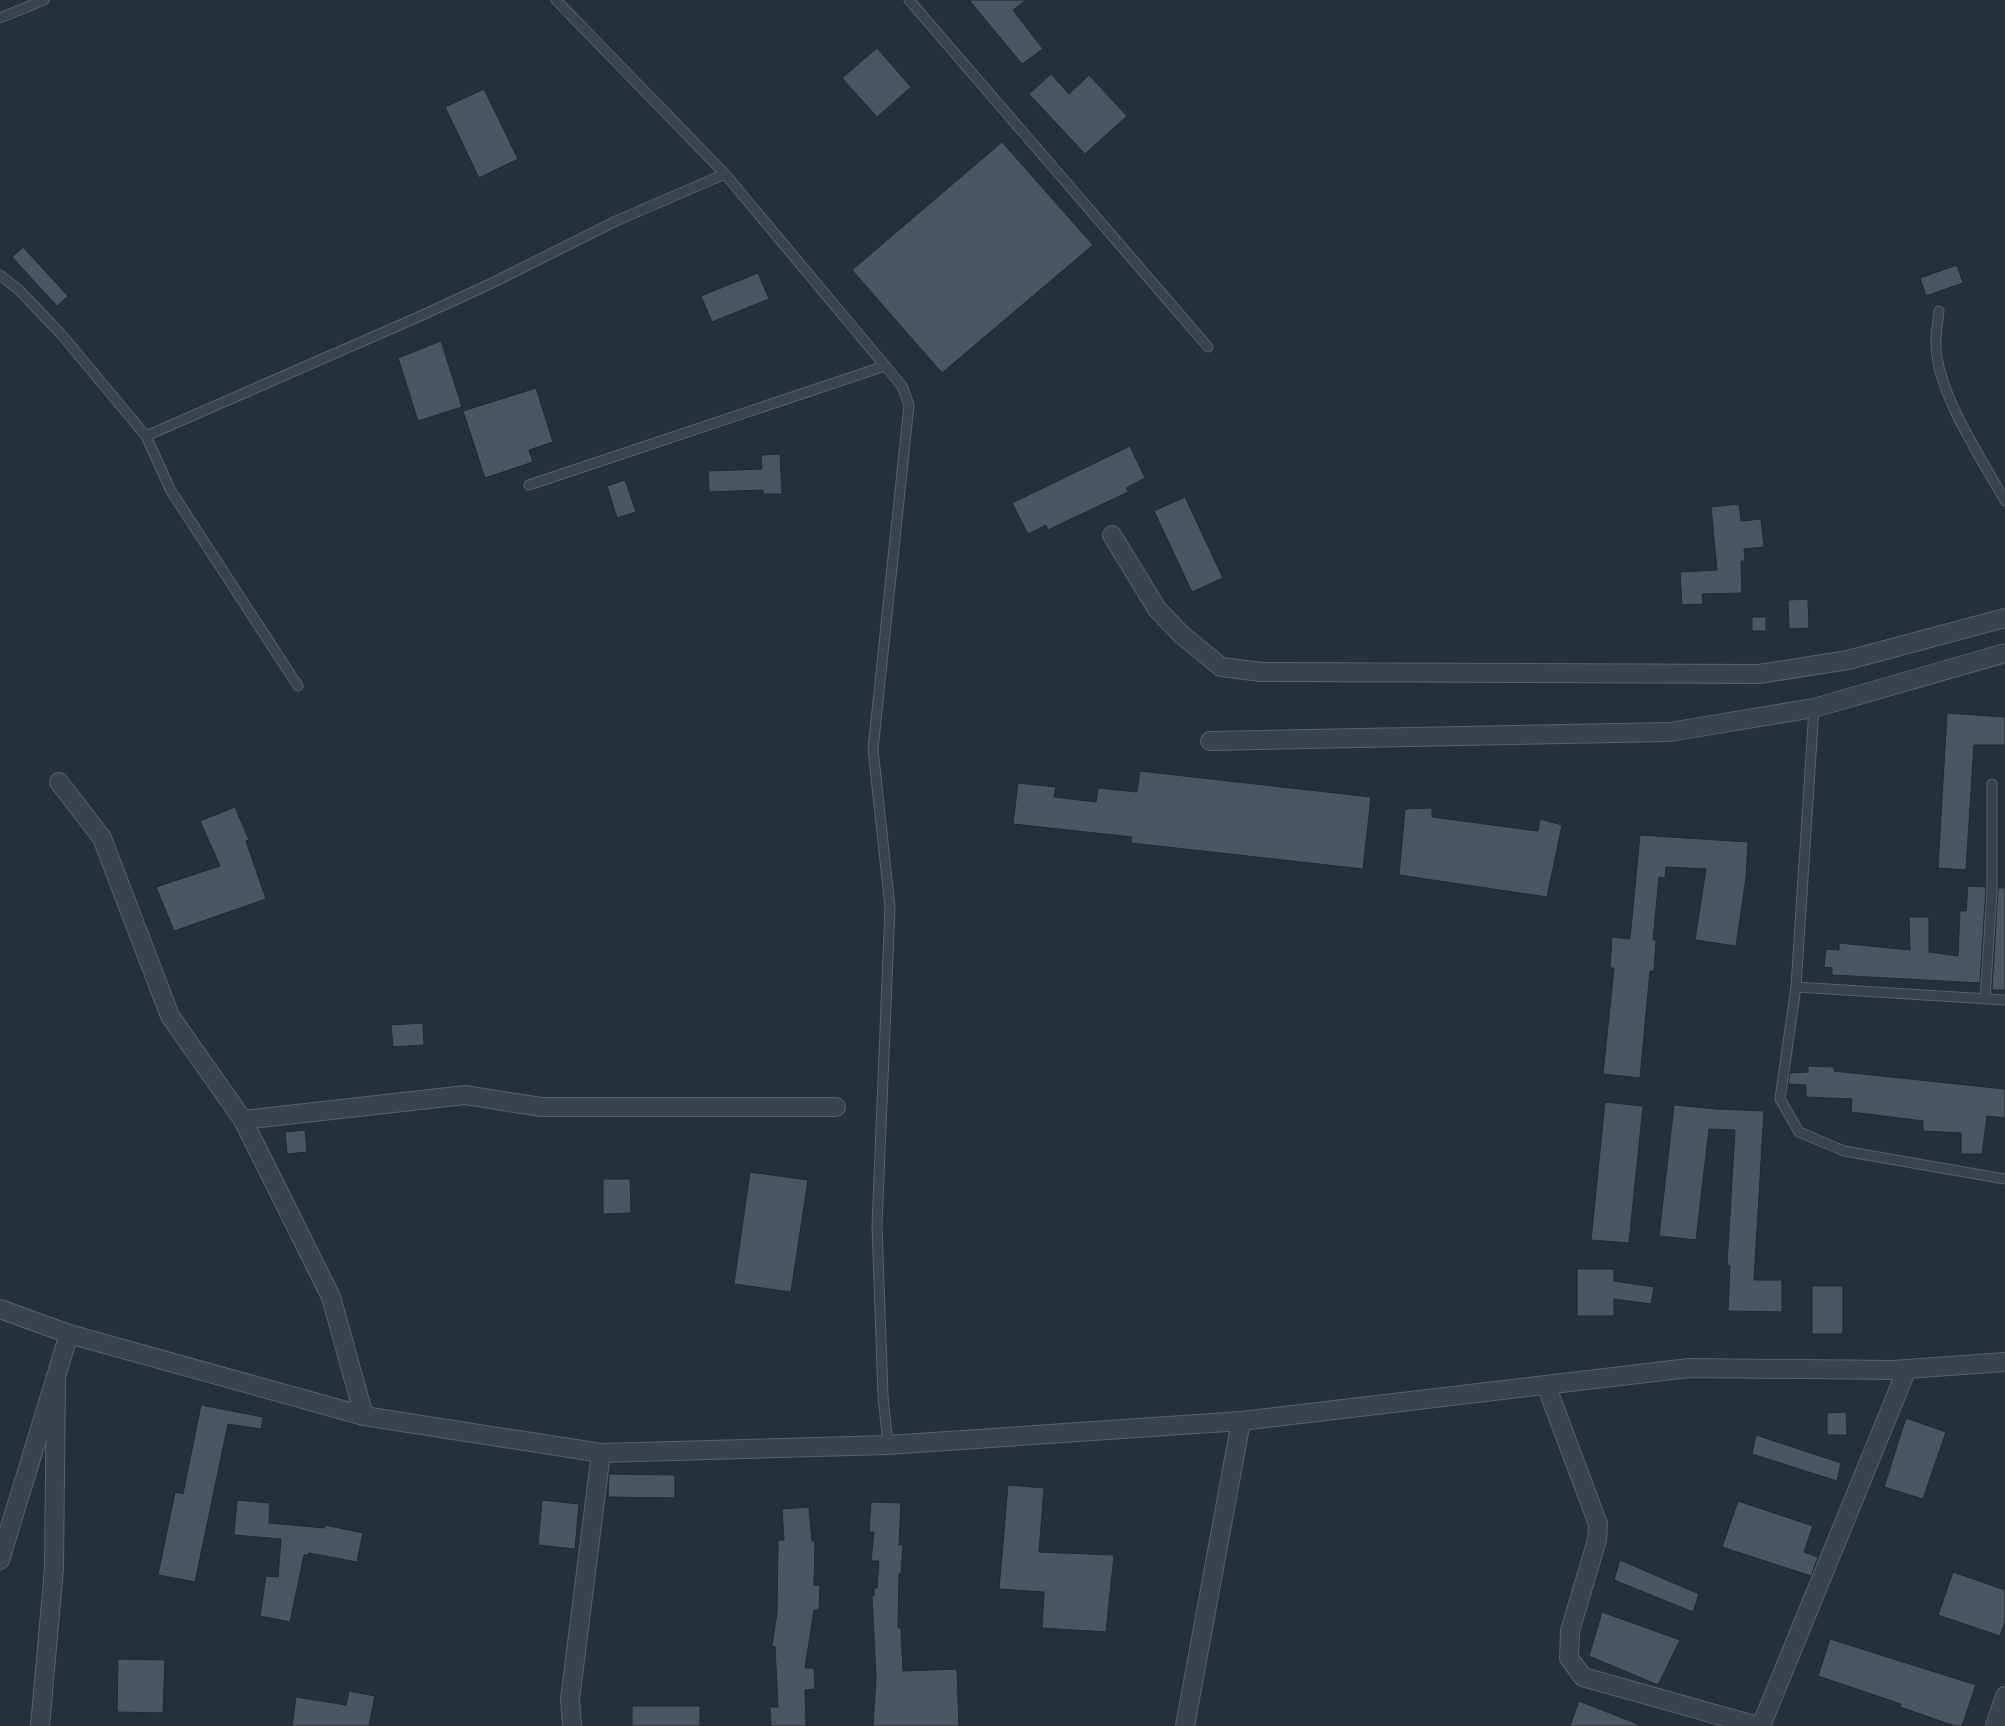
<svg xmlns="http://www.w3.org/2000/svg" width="2005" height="1726" font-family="'Public Sans',sans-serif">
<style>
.building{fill:#495663;stroke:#202934}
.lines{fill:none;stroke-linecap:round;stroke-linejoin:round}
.service-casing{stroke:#57606b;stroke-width:11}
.minor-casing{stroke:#57606b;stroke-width:20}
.service{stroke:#39424d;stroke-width:9}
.minor{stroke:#39424d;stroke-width:18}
</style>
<rect width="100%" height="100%" fill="#25303d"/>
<g class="building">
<path d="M969,0h57l-13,10 30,39 -21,15z"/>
<path d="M877,48l34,39 -34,30 -35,-39z"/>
<path d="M1051,74l18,20 20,-19 38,41 -42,38 -56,-60z"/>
<path d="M484,89l34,70 -39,19 -34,-71z"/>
<path d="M1002,142l91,103 -151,128 -90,-103z"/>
<path d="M23,247l45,49 -11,10 -45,-49z"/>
<path d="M1957,265l6,18 -37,13 -6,-18z"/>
<path d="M758,273l11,26 -57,23 -11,-26z"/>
<path d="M441,341l21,66 -44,14 -20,-63z"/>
<path d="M536,388l17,54 -24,8 4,12 -48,16 -22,-67z"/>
<path d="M1130,446l15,32 -19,10 2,4 -80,38 -2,-5 -18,9 -16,-31z"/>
<path d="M780,454l2,40h-19v-4l-54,2 -1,-21 54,-2 -1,-14z"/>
<path d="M625,480l11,32 -19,6 -10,-32z"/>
<path d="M1185,497l38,81 -31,14 -38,-81z"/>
<path d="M1739,504l2,17 20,-2 3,28 -20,2 1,12h-4l1,32 -40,1 1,10 -21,1 -2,-33 37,-2 -6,-63z"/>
<path d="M1808,599l1,29 -20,1 -1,-29z"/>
<rect x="1752" y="617" width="14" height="14"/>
<path d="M1947,713l58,4v28h-31l-8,125 -28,-2z"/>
<path d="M1140,771l231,26 -8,72 -232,-26 1,-6 -119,-13 5,-41 38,4 -2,10 42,5 2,-14 39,4z"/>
<path d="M235,807l14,33 -3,1 20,58 -92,32 -18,-44 64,-21 -20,-45z"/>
<path d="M1432,808v9l106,14 2,-12 22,6 -15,72 -148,-22 6,-66z"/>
<path d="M1640,835l108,7 -2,36 -10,68 -41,-6 11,-71 -40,-2 -1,11 -6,-1 -6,63h3l-2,31h-4l-10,107 -37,-4 11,-106h-4l2,-31 18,2z"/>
<path d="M1968,886l18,1 -6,96 -148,-8v-7l-8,-1 2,-18 13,1v-7l71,7 -1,-33h20v35l29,4 2,-45h6z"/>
<path d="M1998,888h7v102h-13z"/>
<path d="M423,1023l1,22 -31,2 -2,-22z"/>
<path d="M1808,1066l26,1v4l171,18v29l-18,-2 -5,38h-21v-21l-38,-2v-10l-72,-9 1,-13 -46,-2v-12l-18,-1 2,-11 18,-1z"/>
<path d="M1605,1102l38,4 -14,137 -38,-3z"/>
<path d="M1674,1105l43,4 47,2 -10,169h28v32l-54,-1 2,-45 -3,-1 8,-135 -26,-1 -13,111 -37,-4z"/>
<path d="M305,1130l2,22 -20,2 -2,-22z"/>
<path d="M750,1172l58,8 -17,112 -57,-8z"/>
<path d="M603,1179h27l1,34 -28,1z"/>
<path d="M1577,1269h37v12l40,6 -3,17 -37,-5v17h-37z"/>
<rect x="1812" y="1286" width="31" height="48"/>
<path d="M201,1405l62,12 -2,12 -33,-5 -33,158 -37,-7 17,-83 8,2z"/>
<path d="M1846,1412l1,23h-20v-22z"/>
<path d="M1906,1418l40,14 -23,67 -39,-12z"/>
<path d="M1756,1435l85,28 -4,18 -85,-27z"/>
<path d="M609,1474l66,1v23l-67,-1z"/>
<path d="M1008,1485l36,3 -5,64 75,3 -8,77 -64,-4 2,-36 -45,-3z"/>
<path d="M237,1500l33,3 -1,20 56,5v-3l38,8 -6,29 -48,-9 -1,2h-4l-14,67 -30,-6 6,-40 12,1 3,-38 -47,-4z"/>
<path d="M542,1500l37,4 -4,45 -37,-4z"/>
<path d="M1738,1501l75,25 -9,26 14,5 -7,19 -89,-29z"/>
<path d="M871,1502l30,1 -2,42h4l-2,29h-2l-1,54h3l2,43 54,-2 2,57h-86l3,-48 -4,-82h2v-8h3l2,-27h-8l3,-29h-5z"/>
<path d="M809,1507l3,34h3l-1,44h6l-1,25h-5l-9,58h9l1,21 -10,1 1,36h-35l-1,-19h8l-3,-60 -3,-1 5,-33 1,-73h6l-2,-31z"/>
<path d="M1620,1560l79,34 -6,18 -79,-32z"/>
<path d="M1953,1572l52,18v32l-5,14 -62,-21z"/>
<path d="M1602,1612l78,28 -22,45 -69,-29z"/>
<path d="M1830,1639l146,46 -14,41h-7l-55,-19 1,-3 -83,-28z"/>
<path d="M118,1659l47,1 -2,53 -46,-1z"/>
<path d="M349,1691l26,5 -6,30h-77l4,-29 50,8z"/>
<path d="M1579,1701l61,24v1h-70z"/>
<rect x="632" y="1706" width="68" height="20"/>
</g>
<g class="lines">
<defs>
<g id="service">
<path d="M556,0l169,174 177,212 7,19 -36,344 17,158 -13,319 6,170 5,49"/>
<path d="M909,0l299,347"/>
<path d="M0,18l44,-18"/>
<path d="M0,275l19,15 42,44 85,102 25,55 127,195"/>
<path d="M1939,311c-1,11 -4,23 -3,35 2,49 45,111 69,155"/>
<path d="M146,436l270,-118 74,-34 126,-63 109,-47"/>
<path d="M529,485l356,-119"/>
<path d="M1814,708l-18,279 -16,112 19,33 45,19 161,28"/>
<path d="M1796,987l209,13"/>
<path d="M1985,999l7,-108v-107"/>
</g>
<g id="minor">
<path d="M1112,535l45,74 25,26 39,32 40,5 498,2 89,-14 157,-42"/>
<path d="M1210,741l460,-9 144,-24 191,-55"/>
<path d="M59,782l43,56 68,178 73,104 88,177 33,119"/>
<path d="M243,1120l222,-25 76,12h295"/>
<path d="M0,1309l69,25 295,82 237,37 287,-8 353,-24 448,-53 204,2 112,-8"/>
<path d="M1546,1385l52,139 -1,16 -27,91 -1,27 14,19 174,49"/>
<path d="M0,1560l69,-226"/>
<path d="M40,1726l14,-157 2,-190"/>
<path d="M572,1726l-2,-27 31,-246"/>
<path d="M1185,1726l56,-305"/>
<path d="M1761,1726l146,-357"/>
<path d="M1995,1726l10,-30"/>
</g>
</defs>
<use href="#service" class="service-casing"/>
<use href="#minor" class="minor-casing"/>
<use href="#service" class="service"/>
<use href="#minor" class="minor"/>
</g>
</svg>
